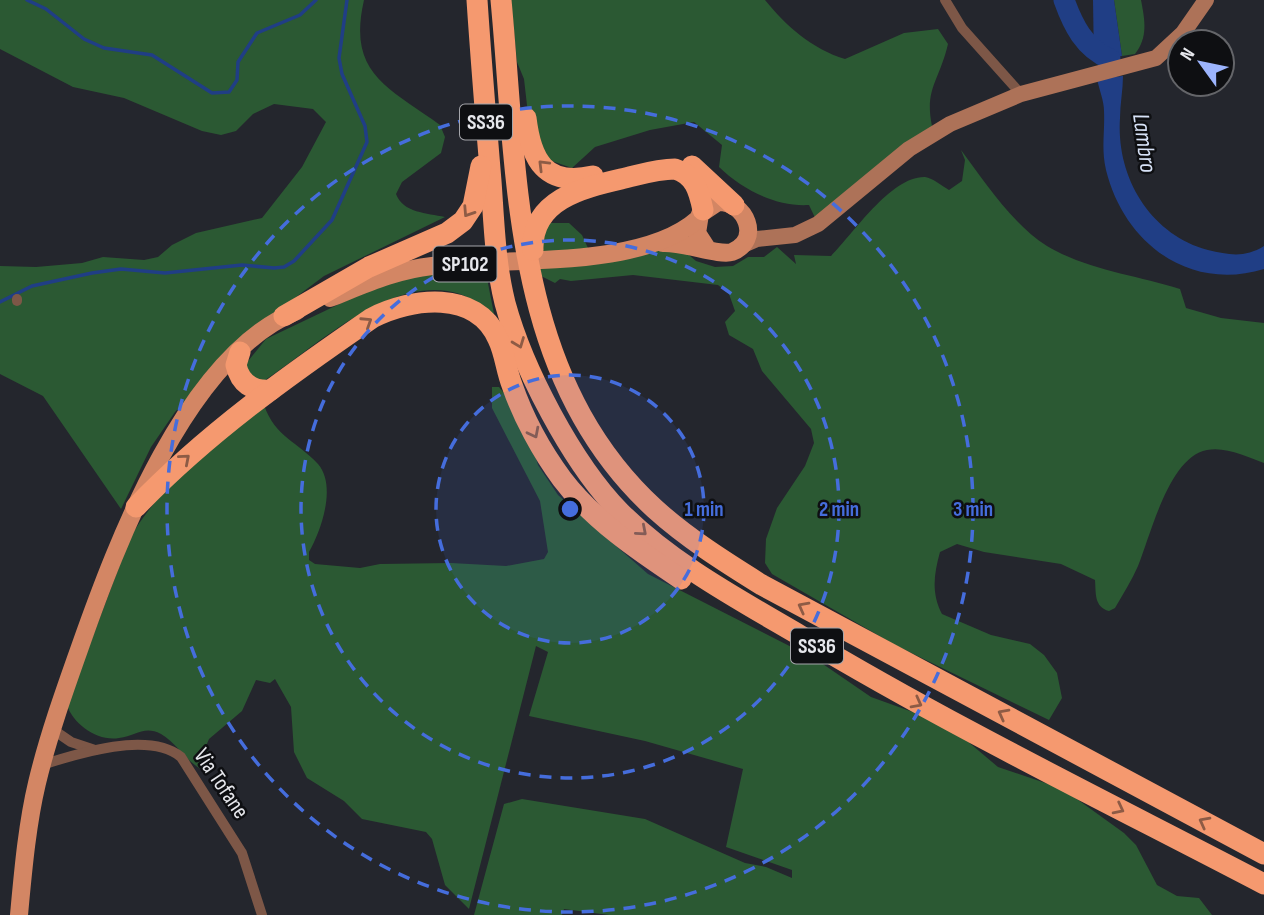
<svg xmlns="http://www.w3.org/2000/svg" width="1264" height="915" font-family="'Sofia Sans Condensed',sans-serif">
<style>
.green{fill:#2b5933}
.water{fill:#203e85}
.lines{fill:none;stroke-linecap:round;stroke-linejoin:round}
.stream{stroke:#203e85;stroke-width:3.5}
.river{stroke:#203e85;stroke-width:21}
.street{stroke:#7d5747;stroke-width:10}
.secondary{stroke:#ad7258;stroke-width:16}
.primary{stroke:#d38664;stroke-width:18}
.highway{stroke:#f5996f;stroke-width:21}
.oneway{stroke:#8d5b45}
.ring{fill:none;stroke:#456ddc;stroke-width:3.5;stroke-dasharray:12 9}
.labels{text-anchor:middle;stroke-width:5;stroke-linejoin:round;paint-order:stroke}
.shield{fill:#0e0f12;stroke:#a5a6ab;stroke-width:2}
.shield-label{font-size:21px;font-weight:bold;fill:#e6e7ec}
.street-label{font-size:23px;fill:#e6e7ec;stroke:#0e0f12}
.water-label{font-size:24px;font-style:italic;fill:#d7e2f7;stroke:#0e0f12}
.centre{fill:#456ddc;stroke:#0e0f12;stroke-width:3.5}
.ring-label{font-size:21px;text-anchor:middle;font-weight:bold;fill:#456ddc;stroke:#0e0f12;stroke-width:5;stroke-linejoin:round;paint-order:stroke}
</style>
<rect width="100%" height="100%" fill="#24262d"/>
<g class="green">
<path d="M0,0h364c-17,74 24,87 76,125l5,12 -4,16 -39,29 -6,12c7,19 31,19 49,23l-121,59 -61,46 -88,90 -24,35 -30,62 -78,-113 -43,-22v-108l36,1 46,-4 21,-6 41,3 14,-3 14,-12 24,-12 66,-15 40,-51 24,-45 -13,-13 -39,-5 -21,10 -17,17 -15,4 -19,-4 -78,-33 -51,-11 -73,-38z"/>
<path d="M511,0h254c21,26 47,49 80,59l59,-26 34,-4 10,15c-9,39 -26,46 -14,90l-116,90 -9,-19c-33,2 -66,-15 -90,-38l3,-22 -28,-23 -44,8 -55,17 -23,21 -26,-9 -18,-45 -4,-35 -7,-17z"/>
<path d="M1114,0h27c4,21 7,37 -6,54l-13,2z"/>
<path d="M961,150c24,32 51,74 86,96 40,24 89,29 133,43l6,19 35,10 43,5v140c-16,-6 -39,-17 -57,-13 -38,7 -56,84 -69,116 -6,14 -15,28 -23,42l-6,3c-15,-4 -13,-18 -14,-31l-34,-16 -77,-12 -27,-8 -17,8c-6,22 -9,41 2,62l49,21 39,9 14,11 13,18 5,25 -13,22 -154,-75 -123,-71 -7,-11 1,-24 11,-31 28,-42 9,-23 -3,-14 -49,-58 -9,-22 -24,-14 -4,-13 10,-11 -6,-17 -11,-9 -85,-10 -62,6 -11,-2 -5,4 -14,-7 -4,-11 3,-35 11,-7h18l13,12 11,24 76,-10 14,1 13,11 19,6 18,-1 15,-9h16l13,-10 19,17 -2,-9 37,1c22,-22 60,-80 94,-79 8,1 17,9 24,13l13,-9 3,-21z"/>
<path d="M485,268l10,51c-10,-8 -22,-21 -35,-25 -69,-22 -145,54 -199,89l-13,-9 -4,-8 22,-27 107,-51 42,-14z"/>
<path d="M492,387h7l14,17 19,40 6,21 20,30 90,79 169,86 54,37 64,23 31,20 32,27 65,22 61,44 12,12 21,40 20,11 22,2 13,17h-603l-45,-6 -2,6h-88l30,-111 18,-5 123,20 100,44 21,4 26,11v-8l-66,-23 17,-78 -98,-28 -116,-25 19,-64 -12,-6 -67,263 -24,-24 -13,-46 -6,-7 -64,-13 -18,-18 -37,-23 -13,-26 -3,-45 -16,-28 -5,4 -14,-3 -14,31 -33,28 -3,7 5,14 -2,7 -6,3c-16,-7 -26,-27 -42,-36 -17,-9 -25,2 -42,4 -21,4 -46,-14 -52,-33l63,-167c32,-56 85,-92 134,-133 11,32 34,37 54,59 19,22 3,67 -9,88v8l6,4 45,4 20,-4 71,-1 55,3 38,-7 4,-7 -8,-51 -48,-93z"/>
</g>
<g class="water">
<path d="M1093,0h21l8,56 -28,6z"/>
<path d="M1123,76c0,14 -3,28 -3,42 -4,59 30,116 88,132 21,5 37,8 56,-4v23c-75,23 -140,-26 -158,-99 -5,-21 -1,-38 -2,-59 0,-10 -5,-22 -7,-32z"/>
</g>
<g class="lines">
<g class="stream">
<path d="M27,0l19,9 38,30 20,9 48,7 60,38 17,-1 8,-12 1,-18 19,-29 43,-18 16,-15"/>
<path d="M0,302l32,-16 60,-13 29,-4 44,4 77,-8 32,3 10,-1 10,-6 38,-41 35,-78 -2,-16 -23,-52 -3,-16 8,-58"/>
</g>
<path class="river" d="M1064,0c9,25 20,48 46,59"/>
<g class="street">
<path d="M945,0l17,28 59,66"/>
<path d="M17,301v-2"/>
<path d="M52,729l19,13 24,8"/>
<path d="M42,765c37,-12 107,-34 139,-8l61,96 20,62"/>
</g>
<path class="secondary" d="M741,246l16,-7 38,-4 23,-11 91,-75 41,-25 71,-30 135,-36 27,-25 23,-33"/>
<g class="primary">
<path d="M663,243c21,-1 56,13 69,9 30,-12 14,-51 -14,-50l-18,12 -3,19 11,17"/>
<path d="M330,298c33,-13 65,-28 102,-32 73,-9 209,4 266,-47"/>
<path d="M19,915c4,-43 8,-90 18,-132 11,-46 27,-91 43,-136 37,-105 107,-292 217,-336"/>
</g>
<g class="highway">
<path d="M477,0c4,60 9,121 14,181 3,41 4,82 14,122 18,66 67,160 115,209 52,52 118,87 181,124 150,90 308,167 463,248"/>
<path d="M501,0c17,178 10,377 154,509 32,29 70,53 107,76l502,269"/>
<path d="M526,118c5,42 19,69 67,58"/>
<path d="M692,166l42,39"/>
<path d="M533,250c-2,-50 49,-62 88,-71 18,-4 35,-10 54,-10 20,6 24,22 28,41"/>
<path d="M284,316l85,-49 78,-34 16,-12 10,-15 8,-40"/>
<path d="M240,352l-4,13c4,18 16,27 35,25"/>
<path d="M136,507c70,-73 153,-132 236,-189 39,-20 104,-29 126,21 7,14 8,31 14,46 11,32 30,67 50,94 31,41 77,72 119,100"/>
</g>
</g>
<defs><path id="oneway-chevron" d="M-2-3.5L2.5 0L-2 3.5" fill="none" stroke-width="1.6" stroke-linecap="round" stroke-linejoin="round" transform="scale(1.75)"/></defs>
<g class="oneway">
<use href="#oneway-chevron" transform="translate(543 165) rotate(-135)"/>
<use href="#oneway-chevron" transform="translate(468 212) rotate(123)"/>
<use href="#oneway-chevron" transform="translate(367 322) rotate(-33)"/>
<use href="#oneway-chevron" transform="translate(519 343) rotate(69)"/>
<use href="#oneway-chevron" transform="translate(534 433) rotate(63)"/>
<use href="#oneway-chevron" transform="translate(185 459) rotate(-41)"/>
<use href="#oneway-chevron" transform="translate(642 531) rotate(41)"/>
<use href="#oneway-chevron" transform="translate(803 607) rotate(-152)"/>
<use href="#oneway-chevron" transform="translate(917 703) rotate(28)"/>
<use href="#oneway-chevron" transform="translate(1003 714) rotate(-152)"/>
<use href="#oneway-chevron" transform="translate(1119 809) rotate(27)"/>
<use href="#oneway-chevron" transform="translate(1204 822) rotate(-152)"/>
</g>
<circle cx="570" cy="509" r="134" fill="#456ddc" fill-opacity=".12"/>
<g class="ring">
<circle cx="570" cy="509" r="134"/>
<circle cx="570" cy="509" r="269"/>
<circle cx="570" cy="509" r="403"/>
</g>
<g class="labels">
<g class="shield">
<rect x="460" y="104.5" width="52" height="35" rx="5"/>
<rect x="433.5" y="246.5" width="63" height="35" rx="5"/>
<rect x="791" y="628.5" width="52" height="35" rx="5"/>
</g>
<g class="shield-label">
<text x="486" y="129">SS36</text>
<text x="465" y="271">SP102</text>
<text x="817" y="653">SS36</text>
</g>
<g class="street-label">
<text transform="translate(222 783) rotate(56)" y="8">Via Tofane</text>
</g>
<g class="water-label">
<text transform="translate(1145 143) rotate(82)" y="8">Lambro</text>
</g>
</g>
<circle cx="570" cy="509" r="10" class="centre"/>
<g class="ring-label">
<text x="704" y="516">1 min</text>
<text x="839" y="516">2 min</text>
<text x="973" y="516">3 min</text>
</g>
<g transform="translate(1201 63) rotate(303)"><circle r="33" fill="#0e0f12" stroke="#646569" stroke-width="2"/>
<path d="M0-5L12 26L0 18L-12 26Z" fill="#9cb4fd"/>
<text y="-10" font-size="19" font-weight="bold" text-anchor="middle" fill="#e6e7ec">N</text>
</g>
</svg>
